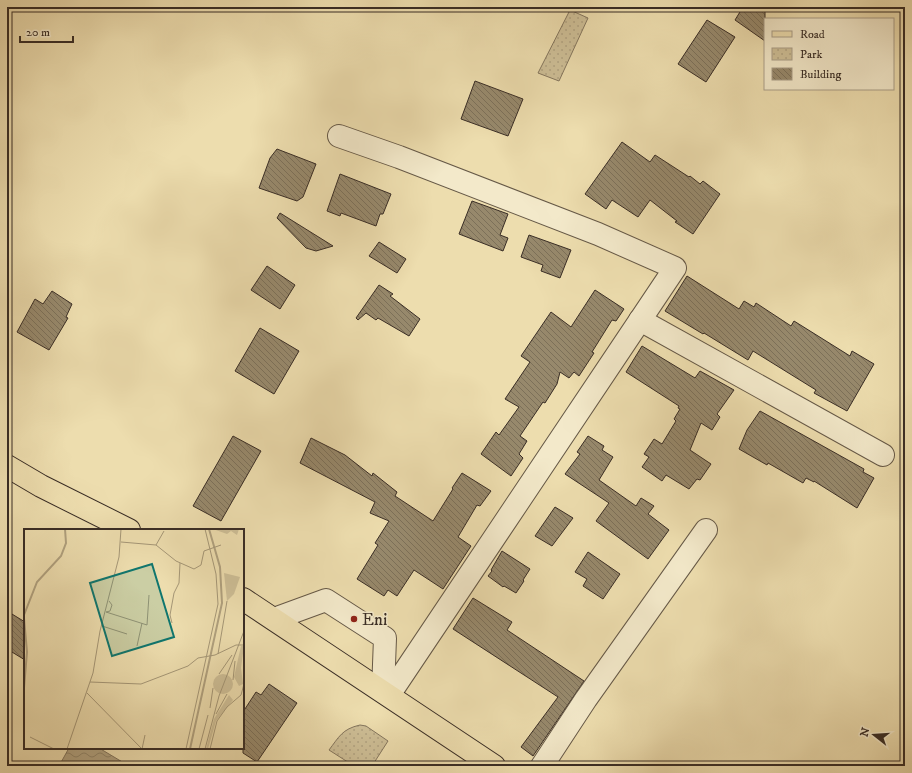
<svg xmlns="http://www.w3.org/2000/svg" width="912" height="773" font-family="'IM FELL DW Pica',serif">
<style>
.park{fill:url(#park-dots);stroke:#84765e}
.water{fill:url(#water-waves);stroke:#80735b}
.building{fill:url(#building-back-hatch);stroke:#392d25}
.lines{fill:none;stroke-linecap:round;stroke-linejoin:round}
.minor-casing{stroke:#665947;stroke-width:24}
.major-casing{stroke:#392d25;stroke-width:24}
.minor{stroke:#f3e9ca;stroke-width:22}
.major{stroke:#edddae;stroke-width:22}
.poi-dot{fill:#8f2418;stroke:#f3e9ca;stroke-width:1.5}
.labels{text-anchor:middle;stroke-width:3;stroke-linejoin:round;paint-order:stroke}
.poi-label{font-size:17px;fill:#392d25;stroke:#f3e9ca;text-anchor:start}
.inset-river{fill:none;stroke:#b0a17f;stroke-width:2}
.inset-road{fill:none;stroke:#a59777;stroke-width:1}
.view{fill:#0f766e;fill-opacity:0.15;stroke:#0f766e;stroke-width:2}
.inset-edge{fill:none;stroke:#392d25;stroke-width:2}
</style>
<defs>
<pattern id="park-dots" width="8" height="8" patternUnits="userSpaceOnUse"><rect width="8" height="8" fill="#cebf97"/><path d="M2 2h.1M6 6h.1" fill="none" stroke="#b2a482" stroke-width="1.8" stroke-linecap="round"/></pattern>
<pattern id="water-waves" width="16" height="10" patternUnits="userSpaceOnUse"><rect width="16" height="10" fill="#b0a17f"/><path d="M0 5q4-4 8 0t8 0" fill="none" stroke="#908468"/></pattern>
<pattern id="building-back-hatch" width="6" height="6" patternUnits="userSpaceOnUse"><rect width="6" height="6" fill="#97896c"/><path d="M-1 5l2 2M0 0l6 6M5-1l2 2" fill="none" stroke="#7c7059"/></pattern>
</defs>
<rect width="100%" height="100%" fill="#edddae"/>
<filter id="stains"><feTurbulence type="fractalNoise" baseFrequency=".005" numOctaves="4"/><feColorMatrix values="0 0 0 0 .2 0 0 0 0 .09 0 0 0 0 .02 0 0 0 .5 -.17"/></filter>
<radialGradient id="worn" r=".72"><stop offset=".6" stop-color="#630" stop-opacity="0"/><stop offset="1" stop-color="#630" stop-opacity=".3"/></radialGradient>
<g class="park">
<path d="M570,10l18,8 -29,63 -21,-8z"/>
<path d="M360,725l6,1 22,15 -16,25h-18l-25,-16c10,-13 13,-21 31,-25z"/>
</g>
<path class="water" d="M69,748h30l30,18h-70z"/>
<g class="building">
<path d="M743,7h22v34l-30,-21z"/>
<path d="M707,20l28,17 -29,45 -28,-18z"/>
<path d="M475,81l48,18 -15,37 -47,-17z"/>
<path d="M622,142l28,20 5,-7 34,22 1,-1 10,8 3,-3 17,13 -27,40 -18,-12 2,-1 -27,-21 -12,17 -26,-17 -6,9 -21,-15z"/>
<path d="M277,149l39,15 -13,33 -6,4 -38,-13 11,-30z"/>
<path d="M340,174l51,20 -8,20h-3l-4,12 -35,-13 -1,3 -13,-5z"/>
<path d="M472,201l36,13 -8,21 8,3 -5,13 -44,-17z"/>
<path d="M280,213l53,33 -17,5 -10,-3 -29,-30z"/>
<path d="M529,235l42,15 -11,28 -19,-7 2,-6 -22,-8z"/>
<path d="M379,242l27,17 -9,14 -28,-17z"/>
<path d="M267,266l28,19 -15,24 -29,-19z"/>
<path d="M687,276l52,33 5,-8 10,6 2,-4 35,23 3,-5 56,35 2,-5 22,13 -27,47 -33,-18 2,-3 -63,-39 -5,9 -44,-27 -1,1 -38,-23z"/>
<path d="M379,285l14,9 -3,2 30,23 -11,17 -31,-18 -2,2 -10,-7 -8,7 -2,-2z"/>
<path d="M595,290l29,19 -8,12 -4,-1 -20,32 2,1 -15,23 -5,-4 -5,6 -9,-6 -3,12 -12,19 -2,-1 -23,34 7,5 -8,13 4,4 -12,18 -30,-22 15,-22 3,3 20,-28 -14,-8 25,-37 -9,-6 30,-44 20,15z"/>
<path d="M52,291l20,13 -6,13 2,1 -19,32 -32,-18 18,-33 8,5z"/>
<path d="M260,328l39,23 -25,43 -39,-23z"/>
<path d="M642,346l53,32 5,-7 34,19 -17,24 3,3 -8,13 -11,-7 -11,27 21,14 -11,16 -3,-1 -8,10 -23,-14 -4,6 -20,-14 7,-10 -5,-3 10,-15 8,5 14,-23 -2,-2 6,-10 -2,-1 1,-2 -53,-34z"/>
<path d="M760,411l104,58 -1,3 11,6 -17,30 -43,-27v1l-8,-4 -3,5 -35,-20 -1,2 -28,-16 8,-19z"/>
<path d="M233,436l28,15 -40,70 -28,-15z"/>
<path d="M588,436l16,10 -2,4 11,7 -14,23 37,26 5,-8 13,8 -6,8 21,16 -21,29 -52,-38 13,-18 -44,-29 15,-20 -3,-2z"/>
<path d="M311,438l34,17 27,21 1,-3 24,19 -2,4 38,25 20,-32 -1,-1 10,-15 29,18 -11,15 -3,-1 -19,32 13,9 -28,43 -29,-19 -17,26 -9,-6 -4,6 -27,-17 21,-34 -3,-2 14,-22 -19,-8 5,-11 -75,-39z"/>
<path d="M555,507l18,11 -21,28 -17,-10z"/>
<path d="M502,551l28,18 -7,11 1,1 -8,12 -12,-7 -1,1 -15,-11 4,-5 -1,-1z"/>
<path d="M588,552l32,22 -17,25 -20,-13 4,-7 -12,-7z"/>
<path d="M473,598l39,24 -5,8 77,51 -51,75 -12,-9 37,-50 -105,-68z"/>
<path d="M7,611l18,11v38l-18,-11z"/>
<path d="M269,684l28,19 -40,59 -14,-9v-41l13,-20 5,3z"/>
</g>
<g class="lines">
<defs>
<g id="minor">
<path d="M339,136l60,21 199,77 77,34 -286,427"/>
<path d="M640,320l243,135"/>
<path d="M274,619l52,-19 59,38 -2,53"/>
<path d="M542,766l44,-67 120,-169"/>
</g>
<g id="major">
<path d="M7,466l34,20 88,44"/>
<path d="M243,599l251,167"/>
</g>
</defs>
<use href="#minor" class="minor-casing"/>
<use href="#major" class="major-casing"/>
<use href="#minor" class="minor"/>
<use href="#major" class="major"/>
</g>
<circle class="poi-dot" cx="354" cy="619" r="4"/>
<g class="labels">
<g class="poi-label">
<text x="362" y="625">Eni</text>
</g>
</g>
<g transform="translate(24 529)">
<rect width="220" height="220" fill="#edddae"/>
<path d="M189,0h26l-2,6 -6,-4 -4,3zM217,117h3l-3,22 2,16 -4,2 -5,-9zM189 155a10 10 0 1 1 20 0a10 10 0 1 1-20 0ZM205,166l4,5 -17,21 -8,28h-2l8,-30z" fill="#cebf97"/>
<path d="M200,44l16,4 -6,17 -7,7z" fill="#cebf97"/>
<path class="inset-river" d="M0,86l13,-33 24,-26 5,-13 -1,-14M0,89l3,34 -3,36M166,220l32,-146 -2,-36 -11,-38"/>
<path class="inset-road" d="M97,13l35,3 20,16 18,8 7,-4 3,-14 17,-6M132,16l8,-14M82,83l41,13 2,-30M82,83l4,-1 2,-6 -3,-4M148,94l-2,-8 4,-22 5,-10 1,-20M78,97l25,8M113,117l5,-23M194,125l9,-53M220,133v18M195,145l13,-19M209,151l2,-19M66,153l51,2 47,-18 10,-8 17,-3 21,-10h8M63,164l55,56 3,-14M186,179l3,-20M192,185l11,-20M6,208l24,12M43,220l26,-76 7,-42 19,-74 2,-28M162,220l32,-145 -2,-30 -11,-45M175,220l9,-34M181,220l14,-53 25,-65M186,220l7,-28 10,-14 14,-12 3,-11"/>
<path class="view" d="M128,35l22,73 -62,19 -22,-73z"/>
<rect width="220" height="220" class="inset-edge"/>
</g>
<rect width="912" height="773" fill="none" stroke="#edddae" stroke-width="24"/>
<rect x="8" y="8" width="896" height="757" fill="none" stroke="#392d25" stroke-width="2"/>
<rect x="12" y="12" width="888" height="749" fill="none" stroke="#392d25"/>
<rect x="764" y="18" width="130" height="72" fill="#f3e9ca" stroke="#a99e88"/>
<rect x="772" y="31" width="20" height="6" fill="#edddae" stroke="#a99e88"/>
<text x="800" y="38" font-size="12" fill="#392d25">Road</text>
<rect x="772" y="48" width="20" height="12" fill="url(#park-dots)" stroke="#a99e88"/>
<text x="800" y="58" font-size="12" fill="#392d25">Park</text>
<rect x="772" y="68" width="20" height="12" fill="url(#building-back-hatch)" stroke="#a99e88"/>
<text x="800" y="78" font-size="12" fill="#392d25">Building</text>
<g transform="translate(874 735) rotate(287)" stroke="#f3e9ca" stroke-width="3" paint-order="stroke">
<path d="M0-3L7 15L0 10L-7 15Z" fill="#392d25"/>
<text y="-6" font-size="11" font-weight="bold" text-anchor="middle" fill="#392d25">N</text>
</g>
<path d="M20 36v6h53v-6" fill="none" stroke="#392d25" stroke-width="2"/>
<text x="26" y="36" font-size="12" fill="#392d25" stroke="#f3e9ca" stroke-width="3" paint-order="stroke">20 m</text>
<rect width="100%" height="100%" filter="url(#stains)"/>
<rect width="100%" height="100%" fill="url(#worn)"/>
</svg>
